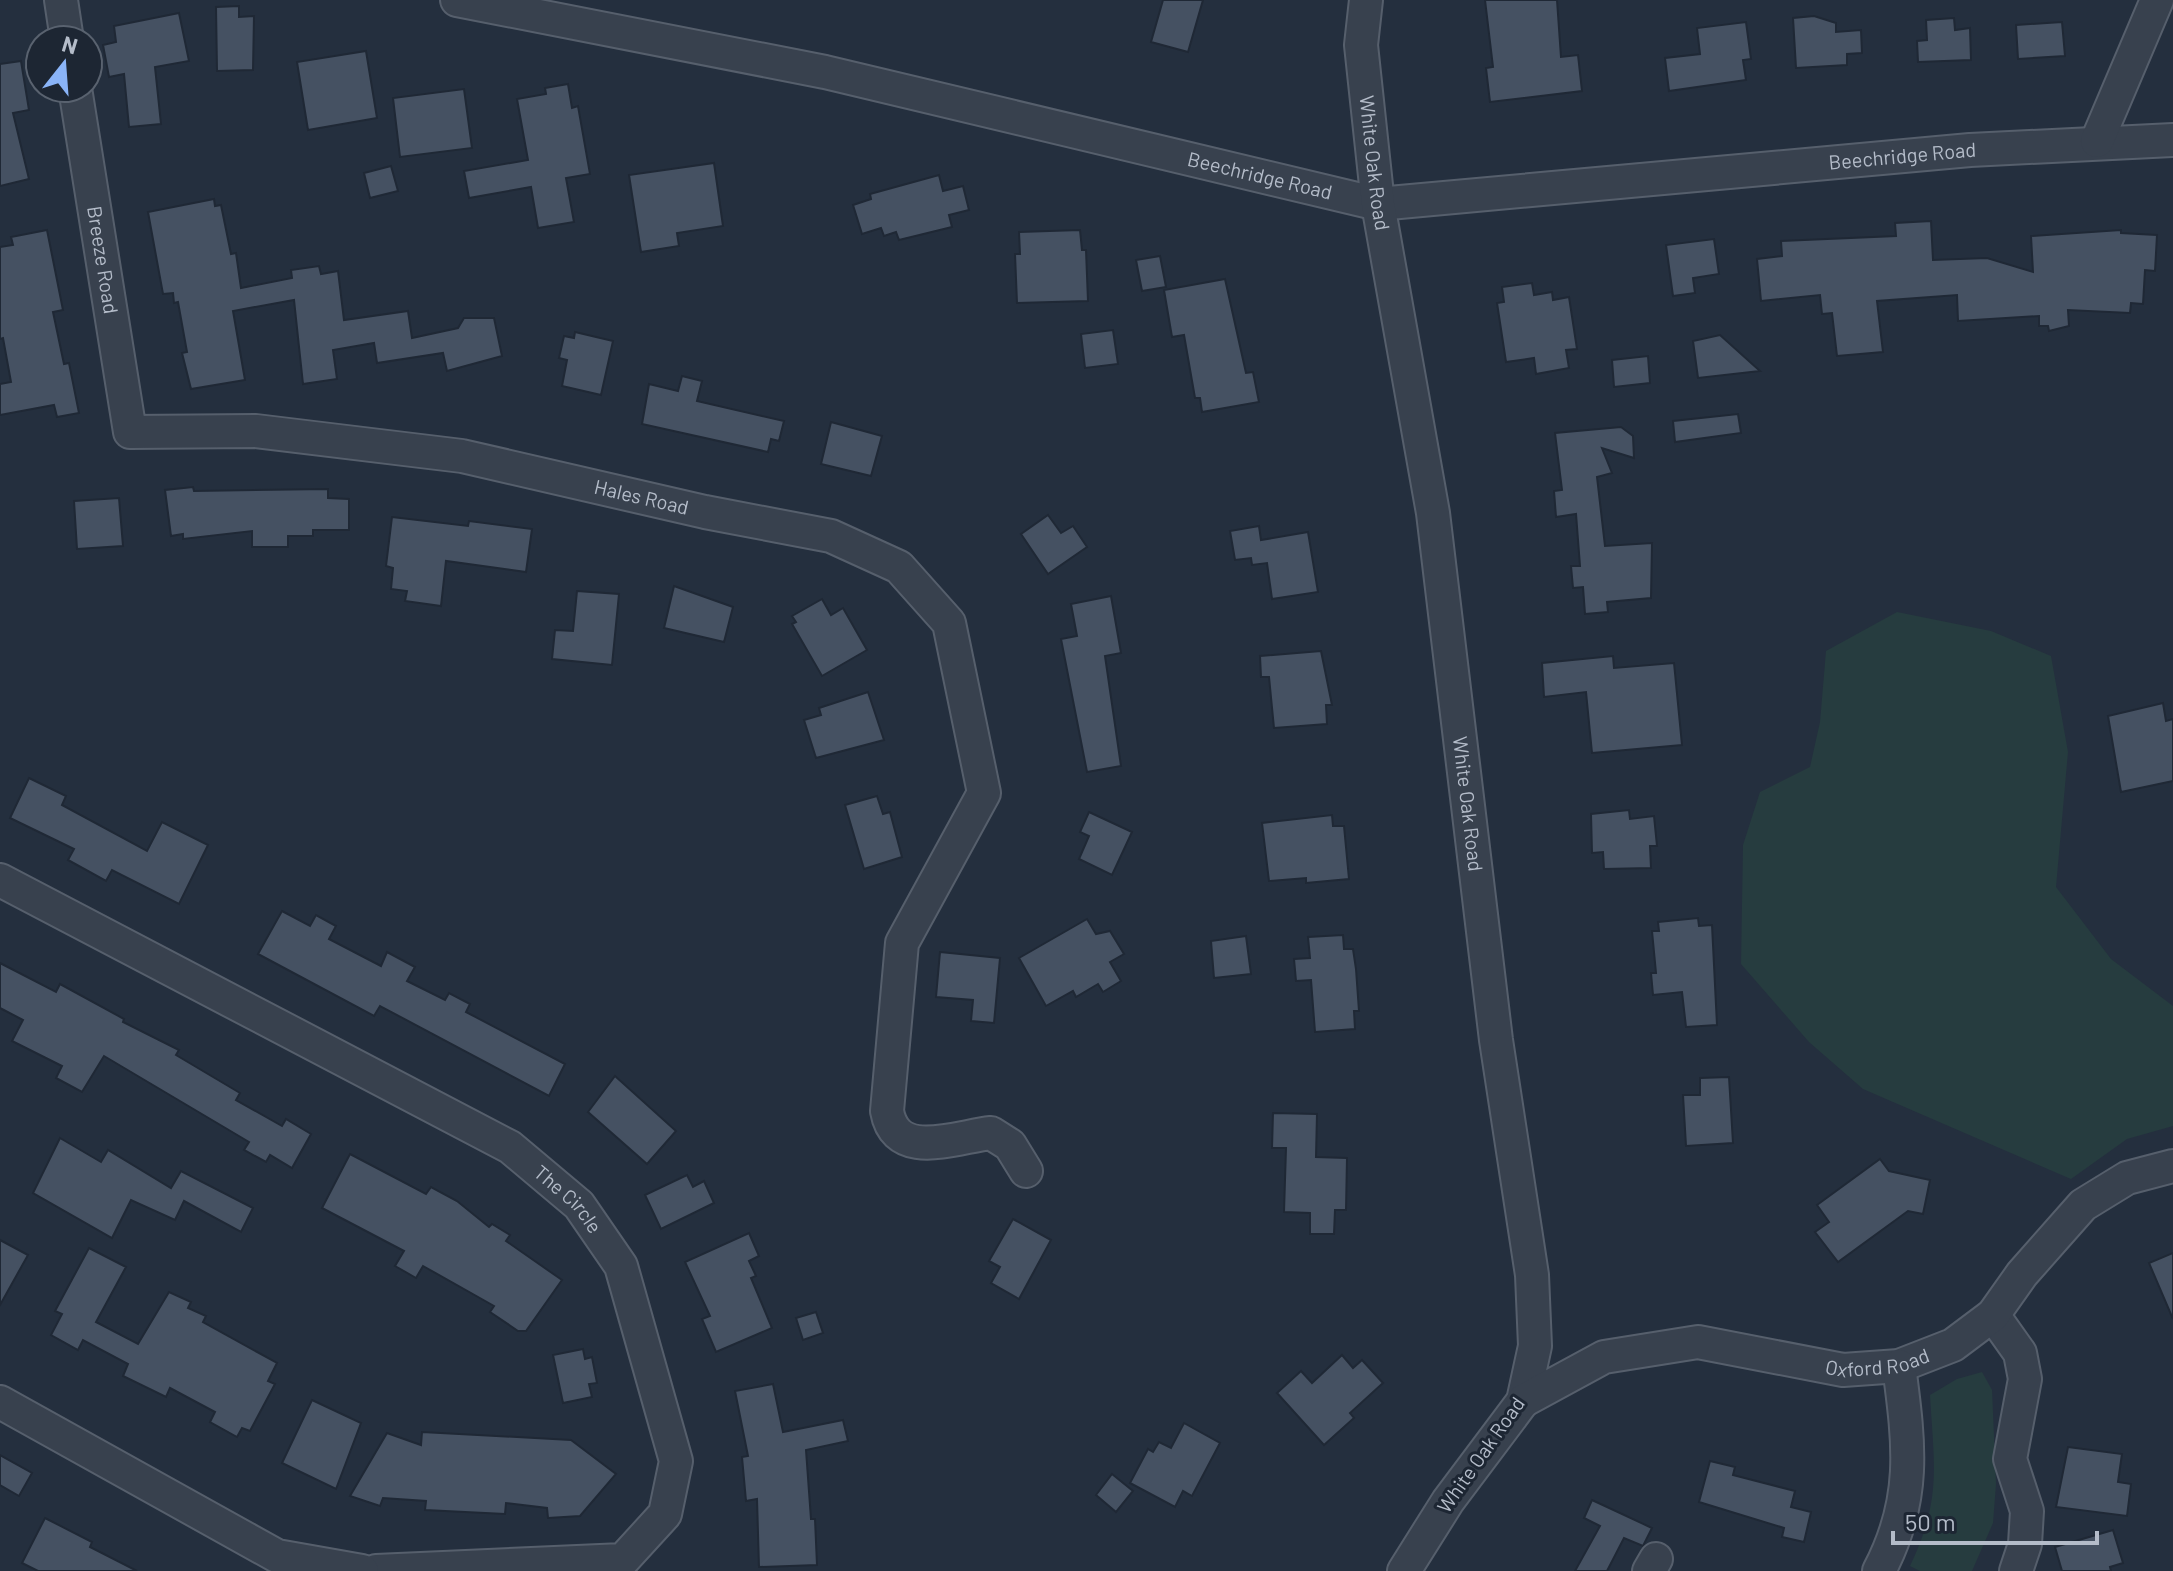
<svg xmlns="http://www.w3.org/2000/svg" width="2173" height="1571" font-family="Barlow,sans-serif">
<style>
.green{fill:#263c3f}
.building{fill:#455162;stroke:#1f2835;stroke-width:2}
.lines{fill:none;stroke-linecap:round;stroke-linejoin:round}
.minor-casing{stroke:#565f6c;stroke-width:36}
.minor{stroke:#38414e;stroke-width:32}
.labels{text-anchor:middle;stroke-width:6;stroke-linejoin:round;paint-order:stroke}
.street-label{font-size:20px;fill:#b4bcc9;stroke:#1d2633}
</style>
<rect width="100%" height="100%" fill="#242f3e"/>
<g class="green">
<path d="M1897,612l94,19 60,25 17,96 -12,135 55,72 62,47v120l-46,13 -56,40 -208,-90 -54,-47 -68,-78 2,-119 17,-53 50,-25 10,-45 6,-71z"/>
<path d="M1982,1372l10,18 4,94 -3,39 -21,48h-52l-10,-5c32,-67 24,-100 20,-171l27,-16z"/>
</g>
<g class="building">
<path d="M1163,0h40l-15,52 -37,-10z"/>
<path d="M1485,0h72l4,57 17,-2 4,36 -92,11 -4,-34 7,-1z"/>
<path d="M239,6v11l15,-1 -1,54 -36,1 -1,-64z"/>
<path d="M179,13l10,48 -34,6 6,57 -32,3 -5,-53 -15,3 -6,-32 13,-3 -2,-16z"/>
<path d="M1814,16l22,7v9l25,-2 1,23 -15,1v11l-51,3 -3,-50z"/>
<path d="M1954,18l1,12 15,-2 1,32 -53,2 -1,-21 10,-1 -1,-20z"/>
<path d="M1746,22l5,37 -8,1 3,20 -77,11 -4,-33 35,-4 -3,-26z"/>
<path d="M2062,22l3,34 -47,3 -2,-34z"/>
<path d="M366,51l11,67 -69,12 -11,-68z"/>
<path d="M21,61l8,49 -16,3 16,66 -29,7v-122z"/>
<path d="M568,84l4,24 6,-2 12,68 -24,4 8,44 -36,6 -7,-41 -62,11 -5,-27 64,-11 -11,-61 29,-5 -1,-6z"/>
<path d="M464,89l8,59 -72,9 -7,-59z"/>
<path d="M714,163l9,63 -46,7 2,13 -38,6 -12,-77z"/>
<path d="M391,166l7,25 -28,7 -6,-25z"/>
<path d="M939,175l4,16 20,-5 6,24 -20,5 3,12 -53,13 -3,-8 -12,4 -3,-8 -19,6 -9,-29 18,-6 -1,-5z"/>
<path d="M214,199l1,7 6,-1 10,49 5,-1 5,35 51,-10 -1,-8 28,-4 2,8 17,-3 6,49 64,-9 4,27 46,-10 6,-10h30l8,38 -55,15 -4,-18 -66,10 -3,-20 -41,7 4,29 -34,5 -9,-84 -61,11 12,69 -54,9 -9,-36 5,-1 -9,-50 -4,1 -1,-10 -10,1 -15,-82z"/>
<path d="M1931,221l2,39 54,-2 46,14 -2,-36 90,-6v3l36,2 -2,36 -10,-1 -2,34 -12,-1 -1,10 -62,-3 1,16 -20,5 -1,-5h-9v-10l-81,5 -1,-26 -80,6 6,51 -46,4 -5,-43 -10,1 -2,-19 -59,6 -4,-42 25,-3 -1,-15 115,-5 -1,-13z"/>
<path d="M47,230l16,80 -10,2 11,52 5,-1 10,50 -22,4 -3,-12 -54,10v-31l11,-2 -8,-44 -3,1v-92l13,-2 -2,-8z"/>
<path d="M1080,230l2,20h4l2,51 -71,2 -2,-49h5l-1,-22z"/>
<path d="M1714,239l5,35 -26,4 2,15 -22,3 -7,-51z"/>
<path d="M1160,256l6,31 -24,4 -6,-31z"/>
<path d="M1225,279l21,94 7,-1 6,30 -57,10 -2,-14h-5l-11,-63 -12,2 -8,-47z"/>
<path d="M1532,283l2,12 18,-3 1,8 16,-3 8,52 -11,1 3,18 -33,6 -2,-16 -28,4 -9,-59 7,-1 -2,-15z"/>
<path d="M1113,330l5,34 -33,4 -4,-34z"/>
<path d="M575,332l38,9 -12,54 -39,-9 5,-26 -8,-2 5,-22 10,2z"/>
<path d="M1720,335l40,36 -62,7 -5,-37z"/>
<path d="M1648,356l2,27 -36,4 -2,-27z"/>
<path d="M682,376l20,5 -5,20 87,20 -5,20 -8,-2 -3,13 -126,-28 7,-40 29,7z"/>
<path d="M1738,414l3,19 -66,9 -2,-21z"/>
<path d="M831,422l51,14 -11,40 -50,-12z"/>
<path d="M1621,427l12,9 1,22 -32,-10 10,25 -15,4 8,69 47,-3 -1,55 -44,4 1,10 -23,2 -2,-27 -10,1 -2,-22h9l-4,-52 -20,3 -2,-26 8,-1 -7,-57z"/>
<path d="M193,487l1,4 134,-2v9l21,1v31h-36v6h-25v11h-36v-16l-69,8v-5l-12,2 -6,-46z"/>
<path d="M119,498l4,48 -46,3 -3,-48z"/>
<path d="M1048,515l13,18 12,-7 14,21 -39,27 -27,-40z"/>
<path d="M392,517l76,9 1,-5 63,8 -6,43 -80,-11 -5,45 -36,-5 2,-10 -16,-2 2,-21 -7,-2z"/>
<path d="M1259,526l2,14 47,-8 10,60 -46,7 -5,-36 -15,2 -1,-7 -16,2 -5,-29z"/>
<path d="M674,586l59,21 -9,35 -60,-14z"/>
<path d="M577,591l42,3 -7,71 -60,-6 3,-29 18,1z"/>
<path d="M1111,596l10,57 -16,3 16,110 -34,6 -26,-133 16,-3 -6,-32z"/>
<path d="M822,599l9,16 12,-7 24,42 -45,26 -30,-52 4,-2 -4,-6z"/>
<path d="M1321,651l11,54h-6l1,19 -53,4 -5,-51h-8l-1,-21z"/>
<path d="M1613,656l1,12 60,-5 8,82 -90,8 -6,-61 -42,5 -2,-34z"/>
<path d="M868,692l16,48 -68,18 -12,-38 17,-5 -2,-7z"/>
<path d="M2163,703l3,18 7,-2v62l-52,11 -13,-76z"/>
<path d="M29,778l37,18 -4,9 85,46 15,-29 46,23 -29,59 -67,-34 -6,11 -38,-21 6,-11 -64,-31z"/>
<path d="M877,796l6,18 7,-2 12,45 -38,12 -19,-64z"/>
<path d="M1629,810l1,9 24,-3 3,30h-7l1,22 -47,1 -1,-17 -11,1 -1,-39z"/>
<path d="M1089,812l43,20 -20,43 -33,-16 10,-23 -9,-4z"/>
<path d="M1332,815l1,11h11l5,53 -43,4v-5l-37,3 -7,-58z"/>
<path d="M282,911l28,15 6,-11 20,11 -7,13 52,27 6,-14 28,15 -8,14 38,19 4,-7 21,11 -4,8 99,52 -16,32 -169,-90 -6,10 -116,-62z"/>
<path d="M1698,918l1,8 13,-1 5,100 -31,2 -4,-35 -29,3 -2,-22h5l-4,-42h7l-1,-9z"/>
<path d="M1087,919l9,15 14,-3 14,23 -14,8 11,19 -18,11 -5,-8 -22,13 -3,-6 -27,15 -27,-48z"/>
<path d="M1343,935l1,14h9l3,20 3,42h-5l1,18 -40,3 -4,-52 -15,1 -2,-22 16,-1 -2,-21z"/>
<path d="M1246,936l5,38 -37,4 -3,-37z"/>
<path d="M940,952l60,6 -6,65 -23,-2 2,-21 -37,-3z"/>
<path d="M0,963l56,29 4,-8 64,35 -1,3 56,28 -3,5 64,38 -4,7 46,26 4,-7 25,15 -19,34 -22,-13 -4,7 -22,-12 5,-8 -145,-86 -22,36 -26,-14 6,-12 -50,-25 11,-21 -23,-12z"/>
<path d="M615,1076l61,55 -29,33 -59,-52z"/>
<path d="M1729,1077l4,66 -47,3 -3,-51h17v-17z"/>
<path d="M1273,1113l44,1 -1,43 31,1 -1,52h-11l-1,24h-24v-21l-26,-1 2,-64h-14z"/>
<path d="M60,1138l41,24 7,-12 63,38 10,-17 72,37 -12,24 -57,-31 -9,19 -44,-20 -19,38 -79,-45z"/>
<path d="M350,1154l76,40 5,-7 26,14 32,26 3,-3 18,11 -4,6 56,39 -36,51h-8l-28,-19 4,-6 -71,-40 -7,12 -21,-12 9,-15 -82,-43z"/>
<path d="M1880,1159l9,12 41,9 -7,34 -15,-3 -70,51 -23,-30 14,-10 -12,-17z"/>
<path d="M687,1175l6,12 11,-6 10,22 -53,26 -16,-34z"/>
<path d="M1013,1219l38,21 -32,59 -28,-16 9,-16 -11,-6z"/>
<path d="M749,1233l10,23 -10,5 7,15 -5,2 21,50 -56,24 -14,-33 8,-3 -25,-54z"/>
<path d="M0,1240l28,15 -28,50z"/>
<path d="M89,1248l37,19 -30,55 42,22 31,-52 22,10 -3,6 18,8 -3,6 74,41 -9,18 7,3 -25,47 -8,-3 -5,9 -27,-15 5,-10 -45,-24 -4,9 -43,-21 5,-12 -45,-24 -5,10 -27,-15 11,-21 -7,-3z"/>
<path d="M2173,1253v66l-24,-56z"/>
<path d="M816,1312l7,21 -20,7 -7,-22z"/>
<path d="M583,1349l2,10 7,-2 5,26 -8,1 3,13 -29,6 -10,-48z"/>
<path d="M1342,1355l11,13 9,-8 21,23 -33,30 4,5 -30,27 -47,-52 24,-22 11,12z"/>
<path d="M773,1384l10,48 60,-12 5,21 -42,9 5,69h4l2,46 -58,2 -2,-68 -11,2 -4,-44 6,-1 -13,-65z"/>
<path d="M312,1400l49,23 -25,66 -54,-26z"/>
<path d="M1184,1423l36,20 -28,53 -9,-5 -8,16 -45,-24 18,-34 5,3 6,-10 12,6z"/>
<path d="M422,1432l149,8 45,34 -36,42 -32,2 -1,-10 -41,-5 -1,11 -80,-4 1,-9 -43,-3 -3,8 -30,-10 37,-63 34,12z"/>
<path d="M2068,1447l54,7 -4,28 13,2 -4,32 -71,-9z"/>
<path d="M0,1455l32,18 -13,23 -19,-11z"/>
<path d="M1710,1461l25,6 -2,8 62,16 -4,16 20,5 -7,30 -22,-5 2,-9 -85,-26z"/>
<path d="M1112,1474l21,17 -17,21 -20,-17z"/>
<path d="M1592,1500l60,28 -9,18 -19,-8 -17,33h-32l25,-45 -16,-8z"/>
<path d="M45,1518l47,24 -2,5 47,24h-99l-16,-8z"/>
<path d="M2113,1530l10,33 -13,4 1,4h-49l-7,-24z"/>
</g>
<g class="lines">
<defs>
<g id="minor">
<path d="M61,0l6,40"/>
<path id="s1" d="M457,0l368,72 553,132 592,-54 203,-10"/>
<path id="s2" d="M1366,0l-5,45 17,159 55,309 63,527 36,235 3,71 -12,55 -75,100 -44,70"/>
<path id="s3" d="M75,88l55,344 126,-1 206,25 243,56 126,24 68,31 50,56 35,170 -82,150 -15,168c9,51 68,26 104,22l19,12 16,26"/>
<path d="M2097,141l60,-141"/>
<path id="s4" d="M0,880l510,267 69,58 42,61 55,195 -11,53 -42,46 -247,11"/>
<path d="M1993,1315l27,38 5,26 -15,80 17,52 -2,33 -9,27"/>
<path id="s5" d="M1523,1401l81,-44 94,-15 145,28 56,-4 54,-21 40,-30 29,-41 61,-69 44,-27 46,-12"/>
<path d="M0,1402l277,154 85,15"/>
<path d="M1649,1571l7,-12"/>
<path d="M1879,1571c38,-72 30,-128 20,-205"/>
</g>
</defs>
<use href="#minor" class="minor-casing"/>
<use href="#minor" class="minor"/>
</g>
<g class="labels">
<g class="street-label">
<text dy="7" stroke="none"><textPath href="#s1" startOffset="1470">Beechridge Road</textPath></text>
<text dy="7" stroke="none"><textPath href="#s2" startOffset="164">White Oak Road</textPath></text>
<text dy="7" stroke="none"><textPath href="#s1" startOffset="822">Beechridge Road</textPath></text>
<text dy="7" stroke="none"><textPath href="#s3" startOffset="174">Breeze Road</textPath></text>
<text dy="7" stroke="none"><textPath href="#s3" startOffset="866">Hales Road</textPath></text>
<text dy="7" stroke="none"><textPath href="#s2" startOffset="812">White Oak Road</textPath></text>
<text dy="7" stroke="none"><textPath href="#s4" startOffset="654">The Circle</textPath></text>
<text dy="7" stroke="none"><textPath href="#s5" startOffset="370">Oxford Road</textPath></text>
<text transform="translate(1481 1455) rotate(-55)" y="7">White Oak Road</text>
</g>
</g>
<g transform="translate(64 64) rotate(17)"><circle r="38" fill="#1d2633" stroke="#59626f" stroke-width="2"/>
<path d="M0-6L14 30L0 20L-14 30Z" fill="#8ab4f8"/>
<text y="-12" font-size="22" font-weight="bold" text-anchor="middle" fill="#b4bcc9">N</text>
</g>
<path d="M1893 1531v12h204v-12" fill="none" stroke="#b4bcc9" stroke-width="4"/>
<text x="1905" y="1531" font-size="24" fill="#b4bcc9" stroke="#1d2633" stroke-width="6" paint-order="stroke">50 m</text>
</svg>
